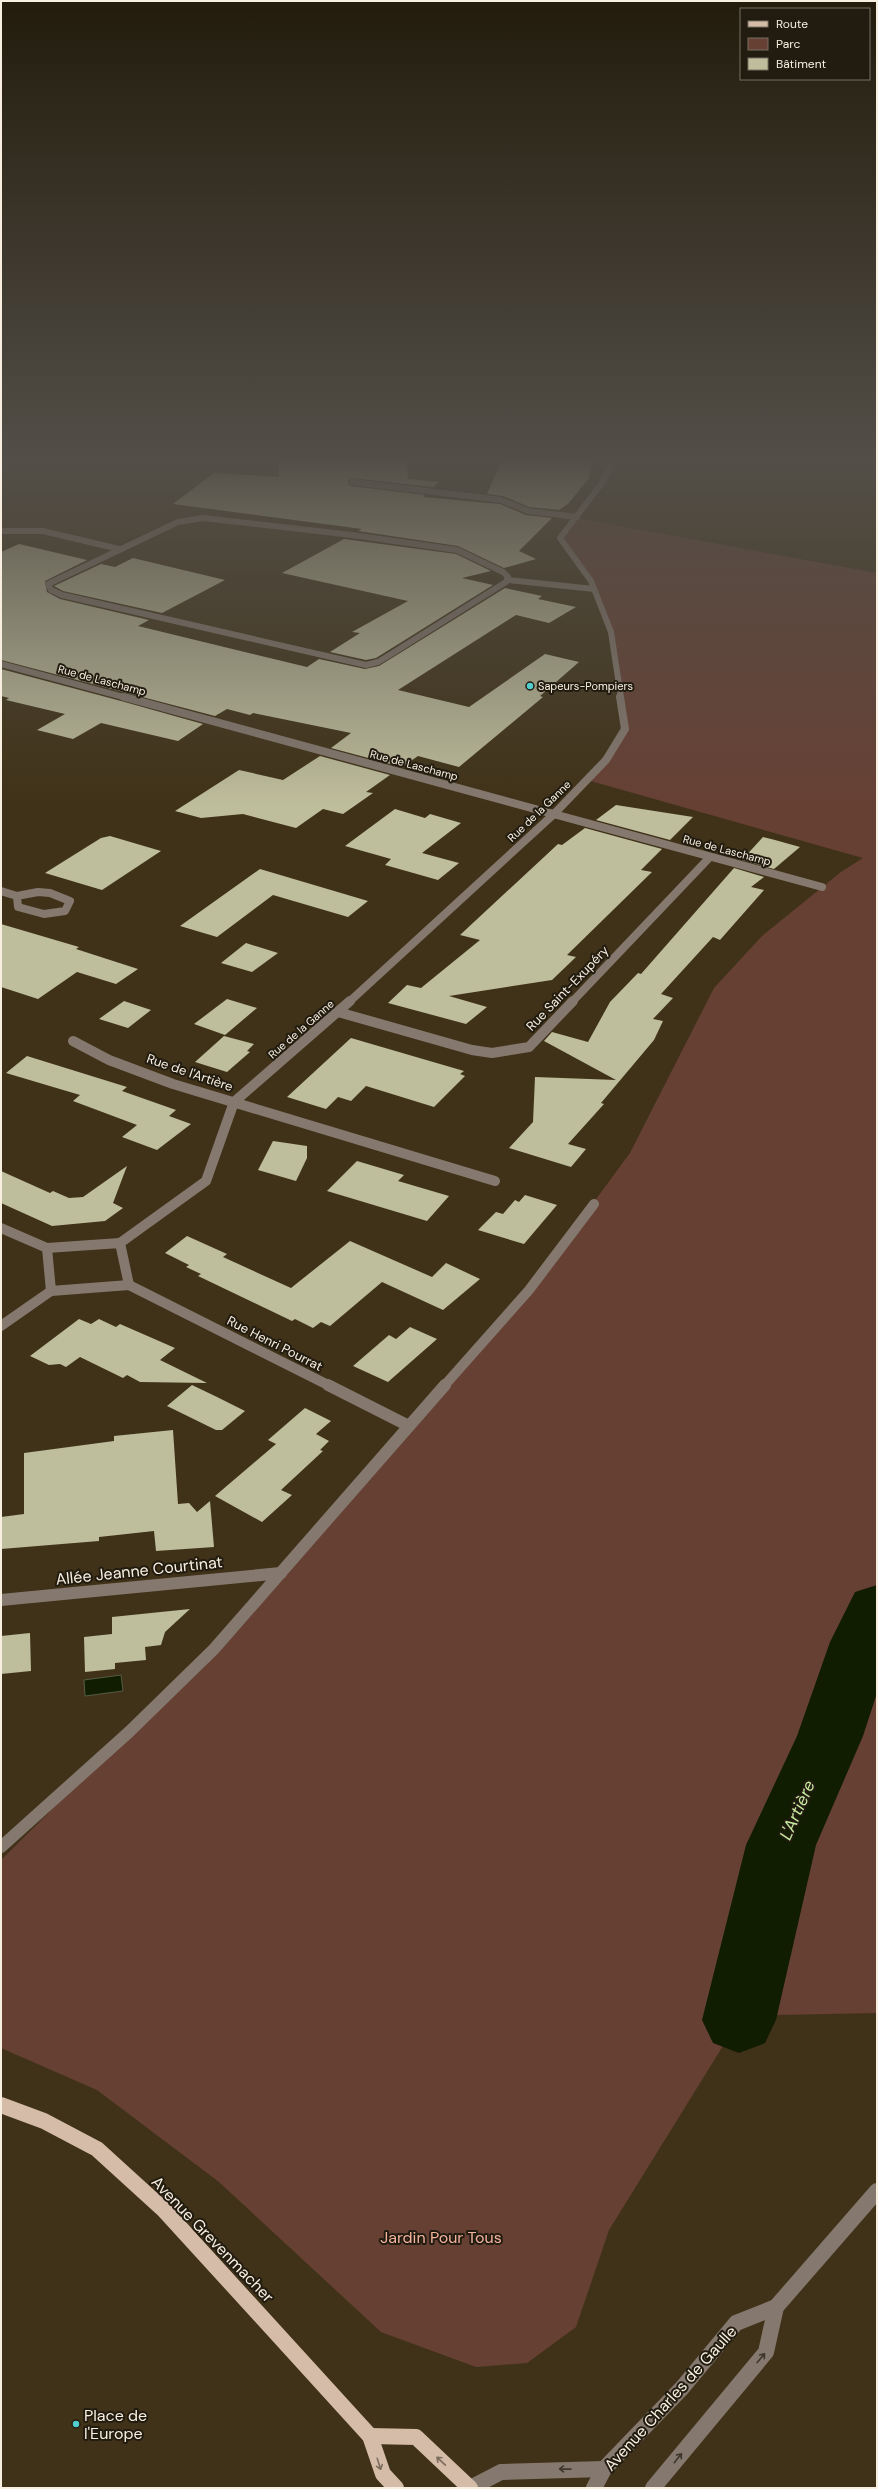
<svg xmlns="http://www.w3.org/2000/svg" width="878" height="2489" font-family="'DM Sans',sans-serif">
<style>
.green{fill:#674034}
.water{fill:#101d00;stroke:#565c43}
.lines{fill:none;stroke-linecap:round;stroke-linejoin:round}
.river{fill:#101d00;fill-rule:evenodd}
.building{fill:#bebd9c}
.minor-far4{stroke:#85796f;stroke-width:6}
.minor-far3{stroke:#85796f;stroke-width:8}
.minor-far2{stroke:#85796f;stroke-width:10}
.minor-far1{stroke:#85796f;stroke-width:12}
.minor{stroke:#85796f;stroke-width:16}
.major{stroke:#d5bca9;stroke-width:16}
.oneway{stroke:#3f372c}
.oneway2{stroke:#7b6c5c}
.poi-dot{fill:#52cdce;stroke:#211b10;stroke-width:1.5}
.labels{text-anchor:middle;stroke-width:4;stroke-linejoin:round;paint-order:stroke}
.far-street-label{font-size:11px;fill:#f8efe0;stroke:#211b10}
.far-poi-label{font-size:11px;fill:#f8efe0;stroke:#211b10;text-anchor:start}
.street-label{font-size:13px;fill:#f8efe0;stroke:#211b10}
.near-street-label{font-size:16px;fill:#f8efe0;stroke:#211b10}
.near-park-label{font-size:16px;fill:#f4b39e;stroke:#211b10}
.near-poi-label{font-size:16px;fill:#f8efe0;stroke:#211b10;text-anchor:start}
.near-water-label{font-size:17px;font-style:italic;fill:#c9eca2;stroke:#211b10}
</style>
<rect width="100%" height="100%" fill="#403218"/>
<path class="green" d="M576,518l301,55v1440l-100,2 -38,5 -130,210 -33,97 -49,36 -51,4 -95,-35 -162,-150 -122,-92 -96,-42v-188l213,-211 315,-359 101,-137 84,-165 48,-52 79,-64 22,-14 -276,-78 38,-51 -15,-97 -19,-51 -31,-43z"/>
<path class="water" d="M121,1675l2,16 -38,5 -1,-16z"/>
<g class="lines">
<path class="river" d="M877,1585v108l-14,43 -47,109 -40,175 -11,23 -26,10 -26,-10 -11,-23 44,-175 51,-109 33,-94 25,-50z"/>
</g>
<g class="building">
<path d="M279,458h127l2,21 31,3 -6,5 -81,-9 -4,2v4l3,2 74,9 -2,2 77,7 26,11 26,3 -33,33 17,8 -32,9 -46,-22 -100,-15 4,-2 -189,-25 41,-31 65,4z"/>
<path d="M503,458h89l-3,20 -21,26 -9,6 -30,-3 -26,-11 -16,-2z"/>
<path d="M344,539l112,15 35,17 -29,7 31,7 -117,73 -10,2 -36,-8 30,-19 -8,-1 56,-31 -126,-28z"/>
<path d="M19,544l68,16 -42,21 2,11 13,7 89,21 -11,6 169,41 12,-8 46,10 14,-3 126,-78 37,8 -4,3 38,8 -27,16 -33,-8 -118,75 71,17 76,-53 34,8 -39,34 3,1 -84,70 -41,-11 -16,11 -71,-19 20,-15 -98,-20 -3,2 -23,-6 -12,7 -214,-56v-108z"/>
<path d="M133,558l92,22 -63,33 -99,-22 -9,-5 47,-22 14,3z"/>
<path d="M1,669l120,32 82,23 -25,17 -77,-18 -28,16 -36,-9 28,-16 -59,-14 3,-2 -8,-2z"/>
<path d="M320,756l70,19 -24,17 7,1 -30,21 -20,-5 -27,19 -53,-14 -42,4 -26,-7 64,-41 44,10z"/>
<path d="M616,805l77,12 -23,23 -74,-20z"/>
<path d="M395,809l30,9 5,-4 31,9 -39,30 37,10 -21,17 -53,-15 6,-6 -46,-13z"/>
<path d="M585,828l77,21 -21,21 11,2 -85,83 9,2 -24,23 -103,16 38,11 -21,17 -78,-21 19,-18 14,3 59,-48 -20,-5 98,-91 4,1z"/>
<path d="M110,836l51,15 -59,39 -57,-17 56,-35z"/>
<path d="M763,837l12,3 25,7 -26,22 -32,-9z"/>
<path d="M734,868l30,9 -13,10 13,3 -44,50 -7,-3 -52,57 12,4 -20,21 10,2 -9,19 -53,63 3,1 -36,40 18,5 -15,18 -62,-19 24,-26 2,-45 81,3 -72,-39 8,-9 36,10 22,-40 28,-29 3,1z"/>
<path d="M260,869l108,32 -20,16 -75,-22 -56,42 -37,-11z"/>
<path d="M1,924l78,23 -3,2 62,20 -22,15 -39,-12 -39,27 -37,-12z"/>
<path d="M246,943l32,10 -26,19 -31,-9z"/>
<path d="M227,999l30,9 -32,27 -31,-11z"/>
<path d="M124,1001l27,9 -23,18 -29,-9z"/>
<path d="M224,1036l30,8 -7,7 3,1 -23,20 -32,-10z"/>
<path d="M351,1038l113,33 -4,3 5,2 -31,31 -68,-21 -15,15 -13,-4 -12,12 -39,-12z"/>
<path d="M27,1056l100,31 -5,4 54,19 -7,6 22,8 -34,26 -35,-13 15,-12 -64,-24 7,-6 -74,-22z"/>
<path d="M273,1141l34,5v12l-11,23 -38,-11z"/>
<path d="M357,1161l47,14 -6,6 51,15 -22,25 -100,-30z"/>
<path d="M127,1166l-14,37 10,5 -18,13 -53,5 -51,-23v-32l49,22 3,-2 16,7 14,-1z"/>
<path d="M525,1195l32,10 -33,39 -46,-14 18,-18 7,2 12,-14 4,2z"/>
<path d="M187,1236l40,18 -4,3 68,31 59,-47 82,36 14,-14 34,16 -37,31 -61,-28 -52,44 -9,-4 -8,6 -18,-9 -3,2 -94,-45 3,-2 -15,-7 3,-2 -24,-12z"/>
<path d="M79,1319l12,5 8,-5 17,8 4,-3 55,24 -15,12 47,23 -67,-1 -13,-7 -4,3 -43,-21 -14,10 -6,-3 -11,1 -19,-9z"/>
<path d="M410,1327l27,12 -49,43 -35,-16 36,-31 7,4z"/>
<path d="M192,1385l25,12 28,14 -23,19h-6l-49,-24z"/>
<path d="M305,1408l26,13 -15,13 13,7 -9,9 3,1 -42,39 11,5 -30,27 -47,-26 61,-52 -8,-4z"/>
<path d="M173,1430l5,74 11,-1 8,9 13,-11 4,46 -58,4 -2,-20 -55,6v4l-98,8v-32l23,-3v-61l90,-12v-5z"/>
<path d="M190,1609l-25,23 -4,13 -16,2 1,13 -31,3v6l-30,3 -1,-35 28,-3v-17z"/>
<path d="M30,1633l1,38 -30,3v-38z"/>
</g>
<g class="lines">
<g class="minor-far4">
<path d="M615,458l-13,25 -42,55 31,43 20,51 10,66"/>
<path d="M352,482l149,18 27,11 49,6"/>
<path d="M203,518l149,17 105,15 46,22 5,5 -2,5 -118,74 -10,6 -12,3 -304,-70 -11,-5 -3,-6 130,-62z"/>
<path d="M1,531h42l76,18"/>
<path d="M507,580l87,9"/>
<path d="M1,664l126,34"/>
</g>
<g class="minor-far3">
<path d="M124,697l698,190"/>
<path d="M1,891l16,5"/>
<path d="M38,892l12,1 20,8 -5,10 -21,3 -26,-7 -1,-11z"/>
<path d="M349,1002l205,-188 52,-54 19,-31 -5,-32"/>
<path d="M572,1002l138,-145"/>
</g>
<g class="minor-far2">
<path d="M338,1012l134,38 20,3 37,-6 44,-46"/>
<path d="M73,1041l36,19 64,24 322,97"/>
<path d="M1,1228l46,20"/>
<path d="M120,1243l9,42 -78,6 -4,-43z"/>
<path d="M120,1243l86,-62 28,-79 116,-101"/>
<path d="M129,1285l201,101"/>
<path d="M1,1326l50,-35"/>
<path d="M444,1386l85,-96 65,-86"/>
</g>
<g class="minor-far1">
<path d="M328,1385l81,41"/>
<path d="M1,1600l280,-27"/>
<path d="M1,1847l128,-115 85,-83 231,-264"/>
</g>
<g class="minor">
<path d="M470,2488l31,-16 103,-3"/>
<path d="M594,2488l10,-19 78,-81 54,-65 40,-16 101,-116"/>
<path d="M653,2488l113,-136 10,-45"/>
</g>
<g class="major">
<path d="M1,2105l43,16 53,28 67,61 206,226 13,38 13,14"/>
<path d="M370,2436l46,1 54,51"/>
</g>
</g>
<defs><path id="oneway-shaft" d="M-6 0H5M1.5-3L5.5 0L1.5 3" fill="none" stroke-width="1.6" stroke-linecap="round" stroke-linejoin="round"/></defs>
<g class="oneway">
<use href="#oneway-shaft" transform="translate(761 2358) rotate(-50)"/>
<use href="#oneway-shaft" transform="translate(678 2458) rotate(-51)"/>
<use href="#oneway-shaft" transform="translate(565 2469) rotate(-179)"/>
</g>
<g class="oneway2">
<use href="#oneway-shaft" transform="translate(441 2461) rotate(-137)"/>
<use href="#oneway-shaft" transform="translate(379 2464) rotate(72)"/>
</g>
<linearGradient id="sky" x2="0" y2="1"><stop stop-color="#231c0d"/><stop offset="0.57" stop-color="#534f48"/><stop offset="1" stop-color="#534f48" stop-opacity="0"/></linearGradient>
<rect width="878" height="806" fill="url(#sky)"/>
<g class="poi-dot">
<circle cx="530" cy="686" r="4"/>
<circle cx="76" cy="2424" r="4"/>
</g>
<g class="labels">
<g class="far-street-label">
<text transform="translate(102 680) rotate(15)" y="4">Rue de Laschamp</text>
<text transform="translate(414 765) rotate(15)" y="4">Rue de Laschamp</text>
<text transform="translate(539 811) rotate(-44)" y="4">Rue de la Ganne</text>
<text transform="translate(727 850) rotate(15)" y="4">Rue de Laschamp</text>
<text transform="translate(301 1029) rotate(-41)" y="4">Rue de la Ganne</text>
</g>
<g class="far-poi-label">
<text x="538" y="690">Sapeurs-Pompiers</text>
</g>
<g class="street-label">
<text transform="translate(567 988) rotate(-46)" y="5">Rue Saint-Exupéry</text>
<text transform="translate(190 1072) rotate(19)" y="5">Rue de l'Artière</text>
<text transform="translate(275 1343) rotate(27)" y="5">Rue Henri Pourrat</text>
</g>
<g class="near-street-label">
<text transform="translate(139 1570) rotate(-6)" y="6">Allée Jeanne Courtinat</text>
<text transform="translate(213 2239) rotate(46)" y="6">Avenue Grevenmacher</text>
<text transform="translate(670 2398) rotate(-48)" y="6">Avenue Charles de Gaulle</text>
</g>
<g class="near-park-label">
<text x="441" y="2243">Jardin Pour Tous</text>
</g>
<g class="near-poi-label">
<text x="84" y="2421">Place de<tspan x="84" dy="18">l'Europe</tspan></text>
</g>
<g class="near-water-label">
<text transform="translate(797 1810) rotate(-66)" y="6">L'Artière</text>
</g>
</g>
<rect width="878" height="2489" fill="none" stroke="#f8efe0" stroke-width="4"/>
<rect x="740" y="8" width="130" height="72" fill="#211b10" stroke="#777063"/>
<rect x="748" y="21" width="20" height="6" fill="#d5bca9" stroke="#777063"/>
<text x="776" y="28" font-size="12" fill="#f8efe0">Route</text>
<rect x="748" y="38" width="20" height="12" fill="#674034" stroke="#777063"/>
<text x="776" y="48" font-size="12" fill="#f8efe0">Parc</text>
<rect x="748" y="58" width="20" height="12" fill="#bebd9c" stroke="#777063"/>
<text x="776" y="68" font-size="12" fill="#f8efe0">Bâtiment</text>
</svg>
